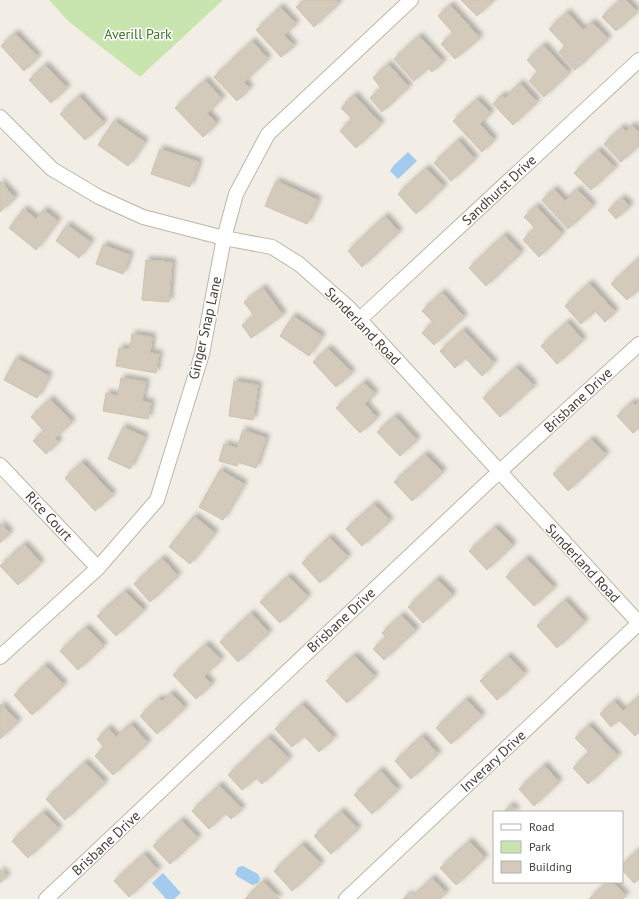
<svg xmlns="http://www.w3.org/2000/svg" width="639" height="899" font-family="'PT Sans',sans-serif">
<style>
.green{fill:#c9e5af}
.water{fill:#a3cbed}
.building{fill:#d3cabb;stroke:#cdc3ae;filter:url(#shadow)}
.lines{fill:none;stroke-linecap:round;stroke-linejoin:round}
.minor-casing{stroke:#bcb6a8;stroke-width:16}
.minor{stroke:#fff;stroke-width:14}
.labels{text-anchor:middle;stroke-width:3;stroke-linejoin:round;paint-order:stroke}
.park-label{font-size:14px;fill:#42722b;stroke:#fff}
.street-label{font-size:14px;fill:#443e35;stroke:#fff}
</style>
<defs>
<filter id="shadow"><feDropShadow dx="3.5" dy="-3.5" stdDeviation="2" flood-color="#0004"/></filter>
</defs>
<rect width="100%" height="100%" fill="#f2eee5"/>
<path class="green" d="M49,0h174l-83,77 -72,-56z"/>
<g class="water">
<path d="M408,152l9,9 -19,18 -8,-8 4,-6z"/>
<path d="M243,866l15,8 2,4 -2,5 -6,2 -14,-8 -3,-3 3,-7z"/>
<path d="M163,873l18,20 -7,6h-8l-14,-16z"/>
</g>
<g class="building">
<path d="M304,0h32l3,3 -25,24 -18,-20z"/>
<path d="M461,0h33l-17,16z"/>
<path d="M620,0h6l11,12 -21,19 -14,-14z"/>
<path d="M450,5l30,33 -25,21 -14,-15 12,-11 -15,-17z"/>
<path d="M280,7l16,17 -12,11 10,11 -13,11 -25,-27z"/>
<path d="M567,12l16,18 9,-8 16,17 -33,31 -16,-18 6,-6 -16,-17z"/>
<path d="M15,33l23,24 -14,14 -23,-25z"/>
<path d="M419,36l24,26 -11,10 -4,-4 -14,13 -20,-22z"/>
<path d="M252,41l16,18 -24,23 6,6 -13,13 -23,-24z"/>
<path d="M543,45l26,28 -25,24 -15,-16 9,-9 -11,-12z"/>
<path d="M388,64l21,23 -27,25 -12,-14 11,-10 -8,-10z"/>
<path d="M45,65l22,23 -16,15 -22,-23z"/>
<path d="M205,80l17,19 -15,14 10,10 -14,14 -28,-29z"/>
<path d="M520,83l17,19 -24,23 -20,-21 9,-9 3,3z"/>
<path d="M354,95l27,29 -25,24 -16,-17 12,-12 -11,-11z"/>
<path d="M79,96l25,27 -19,17 -25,-26z"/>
<path d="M477,99l14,14 -11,11 14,16 -12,12 -29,-31z"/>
<path d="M114,121l31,21 -17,24 -30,-21z"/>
<path d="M632,125l7,7v13l-18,17 -17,-18 18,-17 4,5z"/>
<path d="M458,140l17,19 -24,22 -17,-18z"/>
<path d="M160,149l39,13 -9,25 -39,-13z"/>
<path d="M598,150l17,18 -24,22 -17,-17z"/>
<path d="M426,168l18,19 -28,27 -18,-20z"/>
<path d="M0,181l15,17 -15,14z"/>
<path d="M276,181l42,19 -11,24 -42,-18z"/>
<path d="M554,189l11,12 12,-12 16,17 -25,23 -26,-29z"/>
<path d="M622,198l8,8 -14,13 -8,-9z"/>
<path d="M536,206l26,28 -23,23 -16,-17 12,-12 -11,-11z"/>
<path d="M24,209l12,10 8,-9 14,11 -22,29 -27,-22z"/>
<path d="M385,216l14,16 -37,35 -14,-16z"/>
<path d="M67,225l24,17 -12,16 -23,-17z"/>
<path d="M504,235l17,18 -35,33 -17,-18z"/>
<path d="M103,245l27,10 -7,19 -27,-10z"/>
<path d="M639,258v31l-12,11 -16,-16z"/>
<path d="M146,260l26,2 -3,40 -27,-2z"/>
<path d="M589,283l26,29 -10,10 -10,-11 -14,13 -16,-18z"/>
<path d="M263,288l20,27 -32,23 -9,-13 12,-9 -10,-14z"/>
<path d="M442,292l22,25 -30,28 -12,-12 11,-11 -11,-11z"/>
<path d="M293,316l29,20 -13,20 -29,-20z"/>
<path d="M567,322l16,18 -26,24 -16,-18z"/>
<path d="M463,330l31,33 -12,13 -17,-18 -10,10 -15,-17z"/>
<path d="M132,334l20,3 -2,16 9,1 -3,19 -40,-7 3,-18 11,1z"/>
<path d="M328,348l24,25 -16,14 -23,-25z"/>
<path d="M16,358l33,18 -12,22 -33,-18z"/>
<path d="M516,367l18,19 -34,31 -17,-19z"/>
<path d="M121,378l25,4 -4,19 9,2 -3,16 -45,-8 3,-18 12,3z"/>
<path d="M234,381l24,4 -5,35 -24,-4z"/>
<path d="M364,382l11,12 -10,10 12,14 -17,15 -24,-25z"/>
<path d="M50,399l22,23 -17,16 4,4 -13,12 -13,-13 11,-10 -13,-14z"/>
<path d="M639,401v27l-6,5 -16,-17 15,-14 3,3z"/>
<path d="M395,416l22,24 -17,16 -23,-24z"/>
<path d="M123,427l22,10 -15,32 -22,-10z"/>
<path d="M243,430l23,8 -10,30 -18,-6 -1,4 -18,-5 5,-17 13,4z"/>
<path d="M591,439l15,16 -38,36 -15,-17z"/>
<path d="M425,454l18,18 -31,29 -18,-19z"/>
<path d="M82,462l31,33 -18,16 -30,-33z"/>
<path d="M220,470l24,14 -21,36 -24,-13z"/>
<path d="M374,504l16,17 -28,25 -16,-17z"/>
<path d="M194,516l21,17 -25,31 -21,-17z"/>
<path d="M0,523l10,10 -10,10z"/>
<path d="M495,527l18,18 -26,25 -18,-19z"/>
<path d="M329,537l19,20 -28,26 -18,-20z"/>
<path d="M24,544l17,19 -23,22 -18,-19z"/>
<path d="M162,558l16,18 -28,26 -16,-18z"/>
<path d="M526,558l28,30 -20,18 -28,-29z"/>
<path d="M288,576l20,21 -28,26 -20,-21z"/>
<path d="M437,579l16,16 -30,28 -15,-16z"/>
<path d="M125,591l19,19 -28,26 -19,-20z"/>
<path d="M565,600l20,22 -28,26 -20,-22z"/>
<path d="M251,613l18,20 -31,29 -18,-20z"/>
<path d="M401,615l15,15 -32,30 -11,-11 13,-12 -4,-4z"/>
<path d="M86,627l18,19 -26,24 -18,-19z"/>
<path d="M206,644l15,16 -17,16 8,8 -16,15 -23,-24z"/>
<path d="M354,655l21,22 -28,26 -21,-22z"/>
<path d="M508,656l17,18 -28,26 -17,-19z"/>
<path d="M45,665l19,20 -32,30 -18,-20z"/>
<path d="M171,693l14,15 -28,26 -17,-18 19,-18 3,3z"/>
<path d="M639,696v36l-4,4 -16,-16 -8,7 -11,-13 14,-13 9,10z"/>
<path d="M466,699l16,17 -31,28 -15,-16z"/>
<path d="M1,704l17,18 -18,17v-34z"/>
<path d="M302,704l32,34 -15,14 -15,-16 -12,11 -17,-18z"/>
<path d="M131,724l17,19 -35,32 -18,-19 9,-9 -7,-8 11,-11 8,9z"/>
<path d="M589,725l29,31 -30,28 -15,-16 16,-16 -14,-14z"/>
<path d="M422,736l16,18 -27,25 -16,-18z"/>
<path d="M268,737l21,22 -27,25 -6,-6 -14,12 -14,-15z"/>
<path d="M85,762l20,21 -40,37 -19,-21z"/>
<path d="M544,765l15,17 -25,24 -15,-17z"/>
<path d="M380,770l18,20 -26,24 -18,-19z"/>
<path d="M219,785l23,24 -11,10 -6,-6 -16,16 -17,-18z"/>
<path d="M511,805l6,7h-14z"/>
<path d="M341,811l17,18 -27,25 -17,-18z"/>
<path d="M43,812l16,17 -31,29 -16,-17z"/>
<path d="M181,820l17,18 -28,26 -17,-18z"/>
<path d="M469,841l16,17 -29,27 -16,-17z"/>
<path d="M302,844l19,20 -29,27 -18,-20z"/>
<path d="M639,849v30l-5,4 -12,-13v-5z"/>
<path d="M144,854l14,16 -29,27 -15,-16z"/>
<path d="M0,869l7,8 -7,6z"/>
<path d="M432,878l14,15 -6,6h-37l5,-5 3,4z"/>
<path d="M263,881l16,17 -1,1h-33z"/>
<path d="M607,882h6l13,14 -4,3h-33z"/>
</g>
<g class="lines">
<defs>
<g id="minor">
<path d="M0,117l52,52 47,28 44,20 81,21 48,9 27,17 49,43 291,316"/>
<path d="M360,319l279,-259"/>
<path d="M0,465l98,103"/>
<path d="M0,657l98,-89 59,-68 45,-146 22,-116 12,-44 32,-60 143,-134"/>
<path d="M46,899l441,-416 152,-139"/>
<path d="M346,899l293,-276"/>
</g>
</defs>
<use href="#minor" class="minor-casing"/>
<use href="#minor" class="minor"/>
</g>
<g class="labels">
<g class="park-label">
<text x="138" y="39">Averill Park</text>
</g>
<g class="street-label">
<text transform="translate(499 190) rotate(-43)" y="5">Sandhurst Drive</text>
<text transform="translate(363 326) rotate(46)" y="5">Sunderland Road</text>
<text transform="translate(205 328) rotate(-77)" y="5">Ginger Snap Lane</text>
<text transform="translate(578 400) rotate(-43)" y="5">Brisbane Drive</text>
<text transform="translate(49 516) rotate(47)" y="5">Rice Court</text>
<text transform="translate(583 563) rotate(47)" y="5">Sunderland Road</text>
<text transform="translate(341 620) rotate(-43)" y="5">Brisbane Drive</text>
<text transform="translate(493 761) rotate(-43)" y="5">Inverary Drive</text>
<text transform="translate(106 843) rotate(-43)" y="5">Brisbane Drive</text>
</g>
</g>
<rect x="493" y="811" width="130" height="72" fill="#ffffff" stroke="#b4b2ae"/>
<rect x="501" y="824" width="20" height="6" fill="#ffffff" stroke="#b4b2ae"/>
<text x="529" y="831" font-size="12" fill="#443e35">Road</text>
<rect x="501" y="841" width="20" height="12" fill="#c9e5af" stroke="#b4b2ae"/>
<text x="529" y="851" font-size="12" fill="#443e35">Park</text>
<rect x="501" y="861" width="20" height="12" fill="#d3cabb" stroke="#b4b2ae"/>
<text x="529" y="871" font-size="12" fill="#443e35">Building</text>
</svg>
